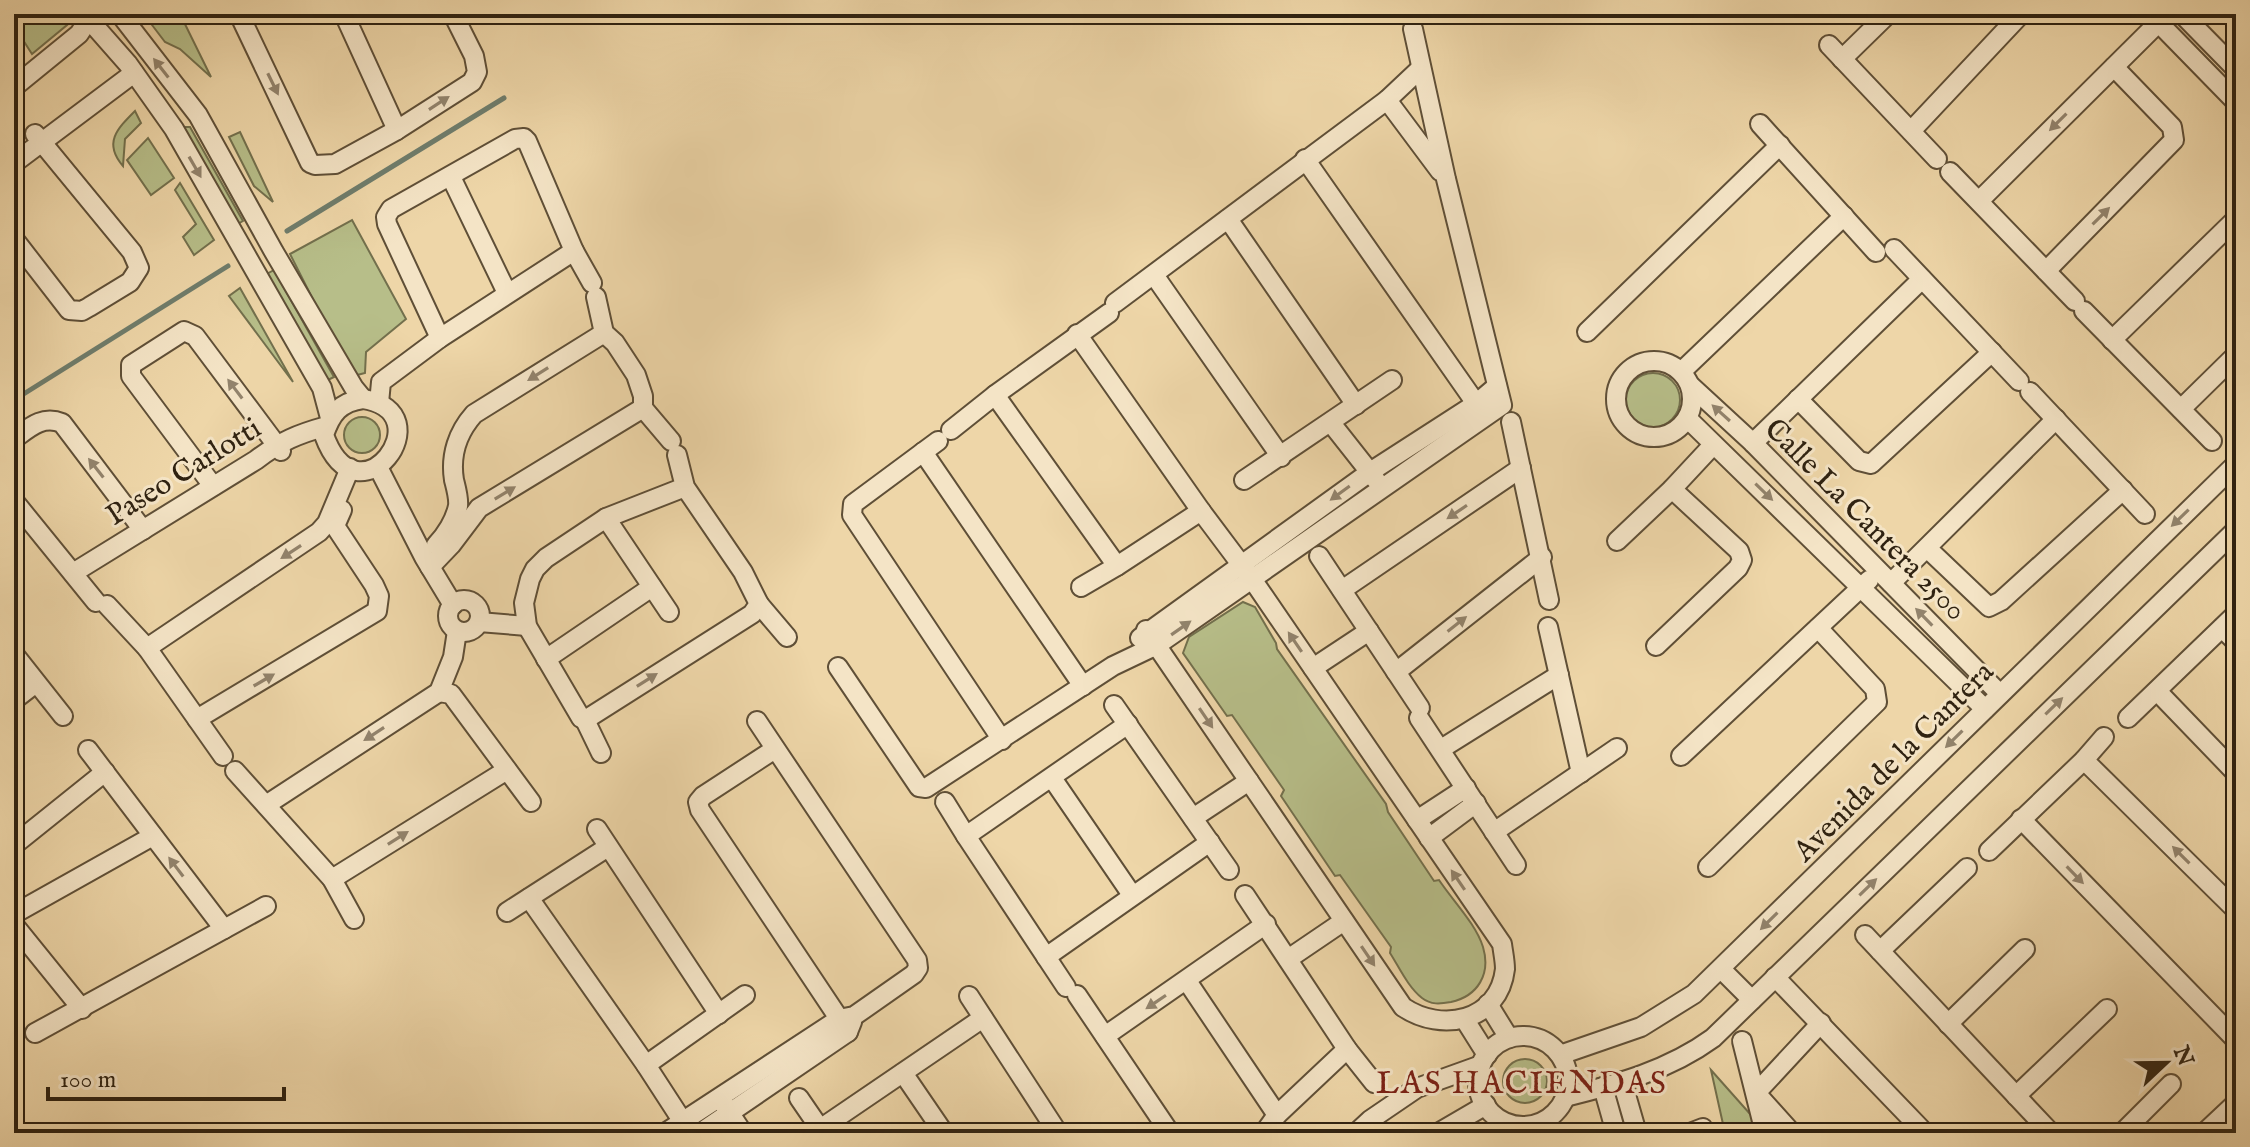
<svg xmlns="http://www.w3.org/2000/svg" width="2250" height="1147" font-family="'IM FELL English',serif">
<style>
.green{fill:#b7be89;stroke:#73704d;stroke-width:2}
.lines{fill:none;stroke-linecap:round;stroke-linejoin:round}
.stream{stroke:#6f7d6c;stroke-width:5}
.minor-casing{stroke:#5f4f37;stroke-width:22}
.minor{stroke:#f4e4c6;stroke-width:18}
.oneway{fill:#92836c}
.labels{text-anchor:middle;stroke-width:6;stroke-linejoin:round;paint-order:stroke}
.street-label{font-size:30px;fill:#2f2211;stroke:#f4e4c6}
.neighbourhood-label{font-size:32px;letter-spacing:2px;fill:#7a1f14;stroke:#f4e4c6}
</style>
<rect width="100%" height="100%" fill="#eed6a8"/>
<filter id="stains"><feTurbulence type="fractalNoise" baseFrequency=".0025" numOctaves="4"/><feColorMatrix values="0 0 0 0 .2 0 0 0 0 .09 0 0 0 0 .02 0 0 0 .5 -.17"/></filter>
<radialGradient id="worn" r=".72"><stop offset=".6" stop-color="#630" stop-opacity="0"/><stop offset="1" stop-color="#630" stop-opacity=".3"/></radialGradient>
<g class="green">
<path d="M14,14h44l9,11 -35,29 -18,-28z"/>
<path d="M180,14l31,63 -31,-28 -15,-7 -16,-21 9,-4 7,4z"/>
<path d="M135,111l6,12 -16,16 -2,27c-20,-23 -6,-37 12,-55z"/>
<path d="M180,127h10l53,94 -7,4z"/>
<path d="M240,132l33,70 -19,-16 -25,-49z"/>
<path d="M148,138l26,40 -23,17 -24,-35z"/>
<path d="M180,183l34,57 -20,15 -11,-18 13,-13 -21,-34z"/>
<path d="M352,220l54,99 -40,33 -1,21 -8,2 -24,-36 -43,-85z"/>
<path d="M274,270l60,107 -8,4 -61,-106z"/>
<path d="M240,288l53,94 -64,-86z"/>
<circle cx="1653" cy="400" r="27"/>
<circle cx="362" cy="435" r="18"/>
<path d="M1243,602l12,5 21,36 1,6 109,155 2,8 46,69 5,-1c14,21 37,44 44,67 8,27 -5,49 -32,55 -11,2 -20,3 -29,-4 -14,-11 -23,-31 -32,-45l1,-6 -51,-72 -5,1 -54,-80 3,-6 -52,-75 -5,1 -44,-63 6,-16z"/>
<circle cx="1525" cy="1081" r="22"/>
<path d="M1711,1070l56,63h-42z"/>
</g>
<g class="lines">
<g class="stream">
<path d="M287,231l217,-133"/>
<path d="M14,400l214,-134"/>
</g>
<defs>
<g id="minor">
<path d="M84,14l44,50 46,65 148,259 8,30"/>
<path d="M120,14l78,101 76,137 80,136 9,11"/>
<path d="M239,14l71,149 5,2 20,-1 62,-34 75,-48 5,-10 -3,-16 -21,-42"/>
<path d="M344,14l53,116"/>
<path d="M2182,14l54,55"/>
<path d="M2152,16l84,86"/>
<path d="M1829,45l108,114"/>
<path d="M1842,59l46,-45"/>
<path d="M14,87l65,-53 10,-15"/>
<path d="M1387,100l53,71"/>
<path d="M1760,124l116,128"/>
<path d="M1911,131l110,-117"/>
<path d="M1305,159l177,253"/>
<path d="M14,163l120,-90"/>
<path d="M1950,172l125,129"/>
<path d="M451,177l56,116"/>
<path d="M1979,201l179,-178"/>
<path d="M1228,219l128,186"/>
<path d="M14,239l55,71 13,1 7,-4 41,-25 9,-14 -7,-16 -97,-118"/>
<path d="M1894,249l125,132"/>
<path d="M2046,271l128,-131 -2,-13 -58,-60"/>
<path d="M1154,275l127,182"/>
<path d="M1115,303l272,-203 34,-32"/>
<path d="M2084,311l128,130"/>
<path d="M1587,332l193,-187"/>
<path d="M1077,334l124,177 51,68 250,365c1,8 3,17 3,25 -6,53 -64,64 -102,38l-257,-377"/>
<path d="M440,338l-53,-114 -1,-7 5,-8 124,-70 9,-1 3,3 47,110 18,32"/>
<path d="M2112,340l124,-121"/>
<circle cx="1654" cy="399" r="38"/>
<path d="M1681,372l163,-156"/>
<path d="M1690,385l63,58 247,251"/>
<path d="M2030,392l115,122"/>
<path d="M995,395l114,-82"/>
<path d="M363,399c83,13 -5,130 -39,36 7,-21 16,-33 39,-36z"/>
<path d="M1798,399l61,62 12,3 121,-112"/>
<path d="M379,403l2,-21 59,-44 134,-87"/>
<path d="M643,408l28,33"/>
<path d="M2181,409l55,-54"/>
<path d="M1688,419l297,290"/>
<path d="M1511,422l38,178"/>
<path d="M1331,423l45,57"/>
<path d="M951,430l44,-35 122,171 84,-55"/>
<path d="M14,439c15,-11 28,-24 48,-16l81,107"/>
<path d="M938,441l-85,63 -1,11 150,225"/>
<path d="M1753,443l169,-164"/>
<path d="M923,452l160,234"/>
<path d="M677,455l8,32 58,85 16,32 -7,10 -167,106 -4,-2 -54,-92 -3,-23 6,-24 5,-10 11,-11 60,-40 79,-31"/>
<path d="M378,467l46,90 29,48"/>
<path d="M1244,480l148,-100"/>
<path d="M213,486l-82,-110v-11l53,-34 11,5 86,115"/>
<path d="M14,501l82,101"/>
<path d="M606,518l63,94"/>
<path d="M1617,541l55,-52 41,-44"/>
<path d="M436,545c10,-10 19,-25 22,-39 1,-8 -2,-18 -4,-26 -4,-25 4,-48 20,-66l130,-81"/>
<path d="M1928,549l61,58 12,-6 122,-111"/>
<path d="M1319,556l101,152"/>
<path d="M430,567l21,-22 28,-37 164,-100v-12l-7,-21 -21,-32 -11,-10 -8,-36"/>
<path d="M73,573l183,-113c25,-19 42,-26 71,-34"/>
<path d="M1891,583l165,-164"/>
<path d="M1081,587l36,-21"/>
<path d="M1342,590l179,-122"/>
<circle cx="464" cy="616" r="16"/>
<path d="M759,604l28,33"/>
<path d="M107,605l40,43"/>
<path d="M479,622l48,4"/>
<path d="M1548,627l33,146"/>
<path d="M2222,628l14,14"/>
<path d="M1140,638l230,-166 107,-69 20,-17"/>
<path d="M1656,646l82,-78 4,-8 -3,-9 -67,-62"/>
<path d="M14,654l49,62"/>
<path d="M546,659l106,-72"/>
<path d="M838,667l81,120 7,1 187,-122 44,-21 345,-240 -56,-226 -33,-150"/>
<path d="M1313,668l56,-37"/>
<path d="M1396,672l146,-115"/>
<path d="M2157,691l79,82"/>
<path d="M439,692l12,2 80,108"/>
<path d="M14,700l22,-17"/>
<path d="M1114,705l115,165"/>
<path d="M1419,718l97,147"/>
<path d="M2128,718l108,-104"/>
<path d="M197,719l180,-108 2,-15 -5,-11 -39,-59 7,-16"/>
<path d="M585,720l16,33"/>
<path d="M775,749l-72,47 -5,6 2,8 148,222"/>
<path d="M1441,749l118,-74"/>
<path d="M88,750l136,179"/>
<path d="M223,756l-76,-108 172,-116 8,-9 23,-55"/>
<path d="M1681,756l188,-176"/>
<path d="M2084,760l152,150"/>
<path d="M235,771l97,108 22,40"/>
<path d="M1052,778l80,117"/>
<path d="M945,802l21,34"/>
<path d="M266,805l173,-113 14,-35 4,-26"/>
<path d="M1193,818l56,-37"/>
<path d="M2021,819l215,221"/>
<path d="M1417,820l49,-32"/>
<path d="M597,829l122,185"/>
<path d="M1494,832l123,-84"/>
<path d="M1429,838l47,-35"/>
<path d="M14,845l91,-73"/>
<path d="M1989,851l95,-91 20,-23"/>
<path d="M1708,867l169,-165 -2,-13 -57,-61"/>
<path d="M332,879l175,-109"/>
<path d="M1245,895l102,154 27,34"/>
<path d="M529,898l117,167 37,57"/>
<path d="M507,912l101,-65"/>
<path d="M14,914l139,-78"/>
<path d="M14,925l68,84"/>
<path d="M1865,935l186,198"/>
<path d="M1880,951l87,-83"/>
<path d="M1046,957l164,-115"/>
<path d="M1288,959l56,-38"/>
<path d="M1721,969l31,31"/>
<path d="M1775,977l150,156"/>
<path d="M1187,981l90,134"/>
<path d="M1066,987l-100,-151 162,-112"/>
<path d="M1077,995l93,138"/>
<path d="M969,996l89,137"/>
<path d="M1488,1004l21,34"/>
<path d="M1465,1020l22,35"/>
<path d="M1948,1024l77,-75"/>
<path d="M35,1033l231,-127"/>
<path d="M1105,1036l161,-112"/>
<circle cx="1523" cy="1081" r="45"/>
<path d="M1742,1041l23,92"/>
<path d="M1560,1055l81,-28 53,-33 542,-530"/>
<path d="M646,1065l99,-70"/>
<path d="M903,1073l41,60"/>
<path d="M1622,1081l15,52"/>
<path d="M1603,1087l13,46"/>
<path d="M2016,1096l91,-87"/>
<path d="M1565,1097c53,-13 104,-27 148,-59l523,-508"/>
<path d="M799,1098l24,35"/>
<path d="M723,1103l20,30"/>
<path d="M820,1129l163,-111"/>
<path d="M665,1133l174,-114 15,-3 60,-42 4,-6 -1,-8 -160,-239"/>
<path d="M700,1133l148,-101 4,-10"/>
<path d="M1264,1133l13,-18 70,-66"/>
<path d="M1356,1133l14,-13 47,-32 64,-23"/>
<path d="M1438,1133l48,-28"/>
<path d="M1690,1133l13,-5"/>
<path d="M1792,1133l-36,-40 65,-70"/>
<path d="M2122,1133l49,-49"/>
<path d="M2204,1133l32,-30"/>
<path d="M2229,1133l7,-7"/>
</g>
</defs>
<use href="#minor" class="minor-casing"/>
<use href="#minor" class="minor"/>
</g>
<defs><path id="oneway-solid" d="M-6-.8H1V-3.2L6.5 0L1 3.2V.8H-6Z" transform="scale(2)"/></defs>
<g class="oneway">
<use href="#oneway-solid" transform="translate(161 68) rotate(-128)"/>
<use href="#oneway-solid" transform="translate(273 84) rotate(64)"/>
<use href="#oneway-solid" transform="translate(439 103) rotate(-33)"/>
<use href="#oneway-solid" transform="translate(2058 122) rotate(135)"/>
<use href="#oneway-solid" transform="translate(195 167) rotate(60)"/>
<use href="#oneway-solid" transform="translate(2101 216) rotate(-45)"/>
<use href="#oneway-solid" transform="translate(538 374) rotate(148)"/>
<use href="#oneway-solid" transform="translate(235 389) rotate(-127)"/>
<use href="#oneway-solid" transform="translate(1721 413) rotate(-138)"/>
<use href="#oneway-solid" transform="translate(96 468) rotate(-128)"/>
<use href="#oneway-solid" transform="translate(1764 492) rotate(44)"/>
<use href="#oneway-solid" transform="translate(505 493) rotate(-31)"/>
<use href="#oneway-solid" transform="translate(1340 493) rotate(144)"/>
<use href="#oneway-solid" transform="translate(1457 512) rotate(146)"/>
<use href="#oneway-solid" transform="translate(2180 518) rotate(136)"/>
<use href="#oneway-solid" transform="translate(291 552) rotate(147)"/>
<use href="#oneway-solid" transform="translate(1924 617) rotate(-134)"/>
<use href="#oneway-solid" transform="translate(1457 624) rotate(-38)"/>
<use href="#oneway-solid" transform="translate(1181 628) rotate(-35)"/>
<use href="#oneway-solid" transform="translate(1295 642) rotate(-124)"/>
<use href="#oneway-solid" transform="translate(264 680) rotate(-30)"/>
<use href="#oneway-solid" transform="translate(647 680) rotate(-32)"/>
<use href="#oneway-solid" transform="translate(2054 706) rotate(-44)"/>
<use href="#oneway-solid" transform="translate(1206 718) rotate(56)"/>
<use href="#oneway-solid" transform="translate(374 734) rotate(147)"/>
<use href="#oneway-solid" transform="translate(1954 739) rotate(135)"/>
<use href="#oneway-solid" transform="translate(398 838) rotate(-32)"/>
<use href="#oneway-solid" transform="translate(2181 855) rotate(-135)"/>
<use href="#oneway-solid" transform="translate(176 867) rotate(-127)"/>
<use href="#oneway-solid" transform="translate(2075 875) rotate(46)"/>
<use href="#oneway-solid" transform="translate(1458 880) rotate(-124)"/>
<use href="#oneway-solid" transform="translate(1868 887) rotate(-44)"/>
<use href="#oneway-solid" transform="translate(1769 921) rotate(135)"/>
<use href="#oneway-solid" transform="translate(1368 956) rotate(56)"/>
<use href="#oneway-solid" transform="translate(1156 1002) rotate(146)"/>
</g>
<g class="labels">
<g class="street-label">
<text transform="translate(183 471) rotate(-32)" y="10">Paseo Carlotti</text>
<text transform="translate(1866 519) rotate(45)" y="10">Calle La Cantera 2500</text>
<text transform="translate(1893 761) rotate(-45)" y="10">Avenida de la Cantera</text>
</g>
<g class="neighbourhood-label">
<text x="1522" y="1093">LAS HACIENDAS</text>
</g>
</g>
<rect width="2250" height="1147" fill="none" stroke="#eed6a8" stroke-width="48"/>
<rect x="16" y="16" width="2218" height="1115" fill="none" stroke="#2f2211" stroke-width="4"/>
<rect x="24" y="24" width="2202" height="1099" fill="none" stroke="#2f2211" stroke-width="2"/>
<g transform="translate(2166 1063) rotate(68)" stroke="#f4e4c6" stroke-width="6" paint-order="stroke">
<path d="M0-6L14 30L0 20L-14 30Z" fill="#2f2211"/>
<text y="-12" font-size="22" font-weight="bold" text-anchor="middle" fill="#2f2211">N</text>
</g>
<path d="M48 1087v12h236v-12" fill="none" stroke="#2f2211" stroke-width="4"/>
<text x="60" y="1087" font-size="24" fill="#2f2211" stroke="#f4e4c6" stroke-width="6" paint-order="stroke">100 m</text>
<rect width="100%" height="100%" filter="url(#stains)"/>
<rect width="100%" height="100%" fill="url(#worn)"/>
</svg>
